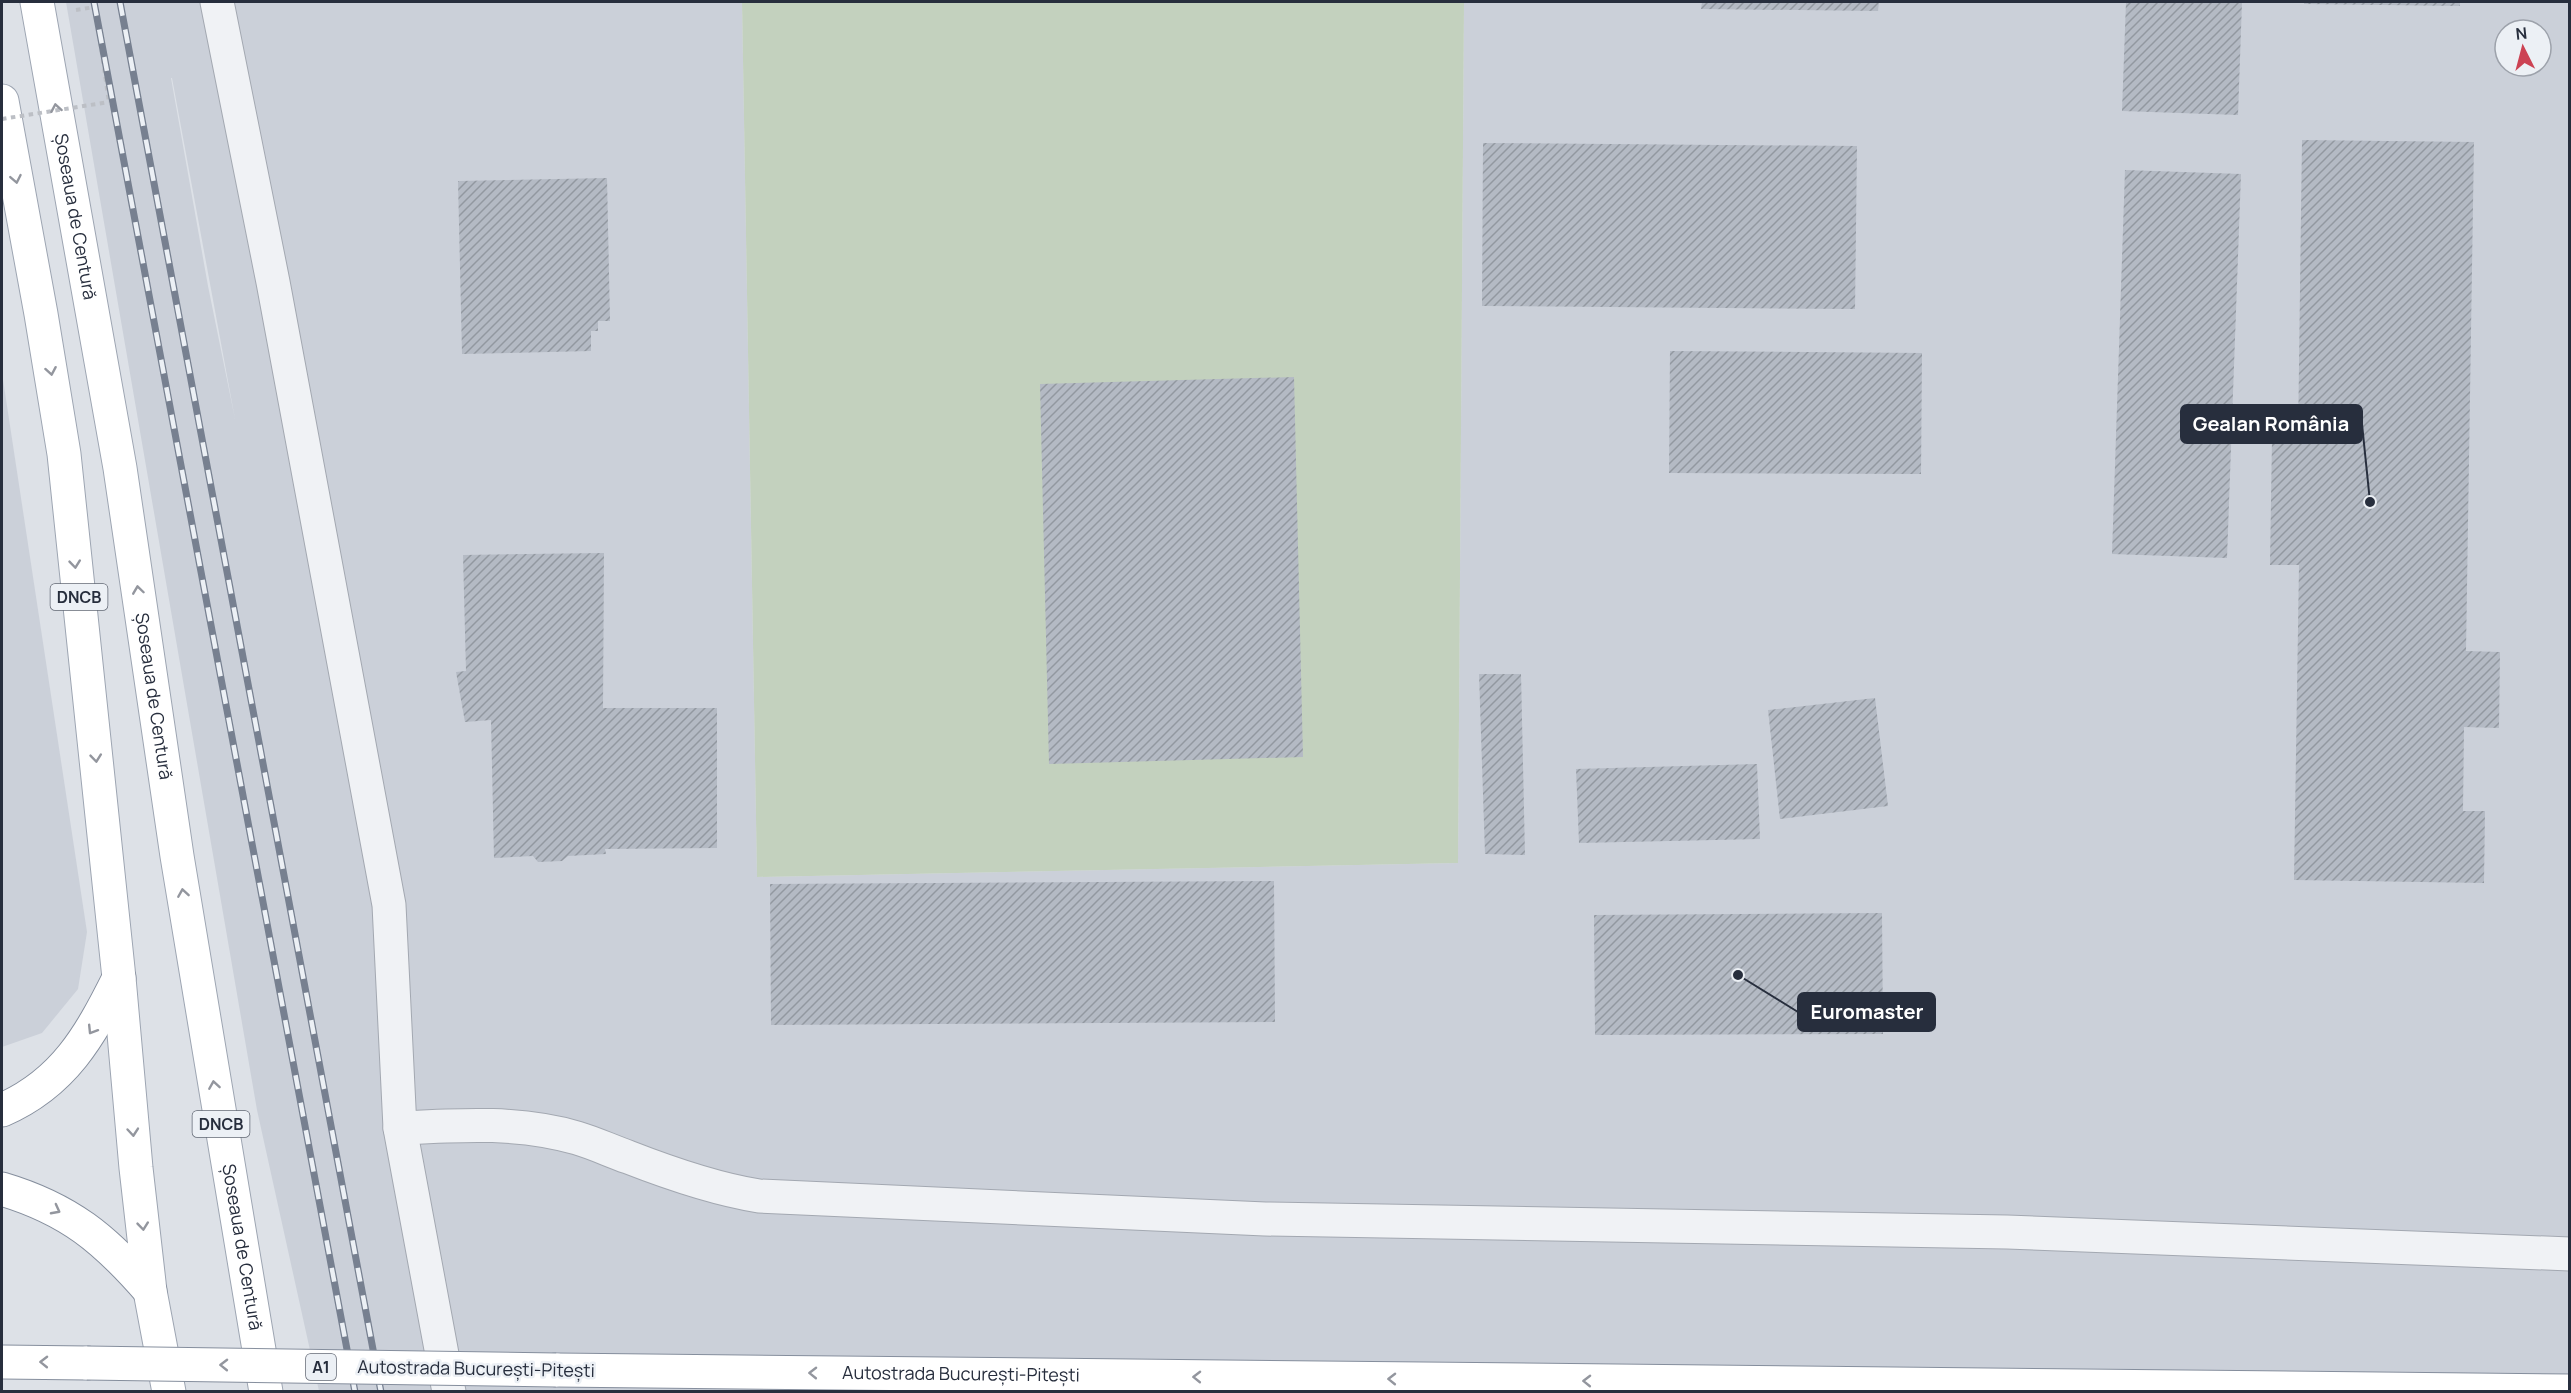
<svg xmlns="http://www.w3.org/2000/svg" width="2571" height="1393" font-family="Manrope,sans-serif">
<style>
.built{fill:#cbd0d9;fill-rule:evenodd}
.grass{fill:#c3d1be}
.building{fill:url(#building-hatch)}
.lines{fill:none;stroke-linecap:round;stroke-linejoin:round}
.street-casing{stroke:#a3a8b1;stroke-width:35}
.primary-casing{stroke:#9da5b2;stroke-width:35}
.highway-casing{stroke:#858e9d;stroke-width:35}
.path{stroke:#bcbfc5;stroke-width:4;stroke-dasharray:4.5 4.5;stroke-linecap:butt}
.street{stroke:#f0f2f5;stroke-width:33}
.primary{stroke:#fff;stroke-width:33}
.highway{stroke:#fff;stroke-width:33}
.rail-casing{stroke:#778090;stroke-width:7}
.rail{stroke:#ecf0f5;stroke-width:4.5;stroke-dasharray:14;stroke-linecap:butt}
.highway-bridge-casing{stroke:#858e9d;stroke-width:35;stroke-linecap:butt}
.path-bridge{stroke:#bcbfc5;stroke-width:4;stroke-dasharray:4.5 4.5;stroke-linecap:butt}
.highway-bridge{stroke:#fff;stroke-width:33}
.oneway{stroke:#93969e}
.labels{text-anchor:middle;stroke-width:5;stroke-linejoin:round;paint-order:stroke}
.shield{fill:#ecf0f5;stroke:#626874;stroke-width:1.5}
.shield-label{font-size:16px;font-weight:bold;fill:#272e3d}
.street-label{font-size:18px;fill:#272e3d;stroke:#ecf0f5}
.leader{fill:none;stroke:#272e3d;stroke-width:2}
.callout-dot{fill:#272e3d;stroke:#ecf0f5;stroke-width:2}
.callout{fill:#272e3d;stroke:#272e3d;stroke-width:2}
.callout-label{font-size:20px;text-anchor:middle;font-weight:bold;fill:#fff}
</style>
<defs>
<pattern id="building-hatch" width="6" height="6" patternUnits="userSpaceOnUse" patternTransform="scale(1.5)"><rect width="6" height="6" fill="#b4bac4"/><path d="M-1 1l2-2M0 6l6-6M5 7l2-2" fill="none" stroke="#9298a0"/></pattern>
</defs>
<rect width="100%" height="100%" fill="#dde1e7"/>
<g class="built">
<path d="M66,2h676l15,875 701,-14 6,-861h1105v1389h-2250l-62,-281zM2505,30h36v36h-36zM171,78h1l63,341 -27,-133z"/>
<path d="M2,373l85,559 -9,57 -36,44 -40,14z"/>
</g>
<path class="grass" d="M742,2h722l-6,861 -701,14z"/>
<g class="building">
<path d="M1702,2h177l-1,9 -177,-2z"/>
<path d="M2126,2h116l-4,113 -116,-4z"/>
<path d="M2304,2h156v4l-156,-2z"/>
<path d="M2302,140l172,2 -8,509 34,1 -1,76 -35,-1 -1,84h22l-1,72 -190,-3 5,-315h-29l2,-126h26z"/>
<path d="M1483,143l374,3 -2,163 -373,-3z"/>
<path d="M2125,170l116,4 -14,384 -115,-4z"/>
<path d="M607,178l3,143h-12v10h-7v20l-129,3 -4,-173z"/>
<path d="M1670,351l252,2 -1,121 -252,-1z"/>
<path d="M1294,377l9,380 -254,7 -9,-380z"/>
<path d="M604,553l-1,155h114v140l-112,1 1,5 -38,2 -6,5 -24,1 -5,-6 -39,2 -3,-138 -26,2 -9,-50 10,-1 -3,-116z"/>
<path d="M1479,674h42l4,181 -40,-1z"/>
<path d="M1875,698l13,108 -108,13 -12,-109z"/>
<path d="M1757,764l3,75 -181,4 -3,-74z"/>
<path d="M1274,881l1,141 -504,3 -1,-141z"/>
<path d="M1882,913l1,121 -288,1 -1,-120z"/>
</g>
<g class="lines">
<defs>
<g id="street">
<path d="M217,2l56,280 116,623 11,223 49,264"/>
<path d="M400,1128c59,-3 119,-7 177,10 17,5 34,13 51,19 41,16 87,32 131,39l506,23 742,13 563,22"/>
</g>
<g id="primary">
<path id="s1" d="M37,2l83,466 57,388 89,536"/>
<path d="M2,101l39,213 23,140 55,524 17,190 14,123 19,101"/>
</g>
<g id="highway">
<path d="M2,1110c62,-27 88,-74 117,-132"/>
<path d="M2,1189c67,20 103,50 148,102"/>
<path d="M2,1362l85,1"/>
<path id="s2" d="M556,1370l2014,21"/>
</g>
</defs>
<use href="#street" class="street-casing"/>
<use href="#primary" class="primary-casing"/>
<use href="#highway" class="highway-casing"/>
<path class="path" d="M76,10l19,-3 14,95"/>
<use href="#street" class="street"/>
<use href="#primary" class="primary"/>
<use href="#highway" class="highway"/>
<defs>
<g id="rail">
<path d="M94,2l261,1390"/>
<path d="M120,2l261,1390"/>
</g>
</defs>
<use href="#rail" class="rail-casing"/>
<use href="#rail" class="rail"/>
<defs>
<path id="highway-bridge" d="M87,1363l469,7"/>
</defs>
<use href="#highway-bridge" class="highway-bridge-casing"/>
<path class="path-bridge" d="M2,119l107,-17"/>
<use href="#highway-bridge" class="highway-bridge"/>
</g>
<defs><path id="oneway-chevron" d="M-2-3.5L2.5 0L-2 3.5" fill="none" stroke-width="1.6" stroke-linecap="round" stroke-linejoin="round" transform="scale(1.5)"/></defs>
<g class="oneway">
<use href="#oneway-chevron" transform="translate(56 108) rotate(-100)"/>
<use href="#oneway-chevron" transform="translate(16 179) rotate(79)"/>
<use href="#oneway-chevron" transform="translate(51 371) rotate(80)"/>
<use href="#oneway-chevron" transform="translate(75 564) rotate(84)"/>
<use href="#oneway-chevron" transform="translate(138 590) rotate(-98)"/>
<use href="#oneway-chevron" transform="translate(96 758) rotate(84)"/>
<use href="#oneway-chevron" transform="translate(183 893) rotate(-99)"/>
<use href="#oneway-chevron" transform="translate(92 1030) rotate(122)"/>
<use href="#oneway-chevron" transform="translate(214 1085) rotate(-99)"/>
<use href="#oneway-chevron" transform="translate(133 1132) rotate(85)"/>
<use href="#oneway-chevron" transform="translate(56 1210) rotate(28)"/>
<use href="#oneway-chevron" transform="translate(143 1226) rotate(84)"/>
<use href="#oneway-chevron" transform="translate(44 1362) rotate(-179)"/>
<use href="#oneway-chevron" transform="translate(224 1365) rotate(-179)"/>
<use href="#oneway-chevron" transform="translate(813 1373) rotate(-179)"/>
<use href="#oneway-chevron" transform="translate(1197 1377) rotate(-179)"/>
<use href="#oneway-chevron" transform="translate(1392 1379) rotate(-179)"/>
<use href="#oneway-chevron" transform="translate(1587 1381) rotate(-179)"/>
</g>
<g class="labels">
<g class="shield">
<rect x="50.5" y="584" width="57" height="26" rx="4.5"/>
<rect x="192.5" y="1111" width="57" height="26" rx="4.5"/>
<rect x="306" y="1354" width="30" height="26" rx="4.5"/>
</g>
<g class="shield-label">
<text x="79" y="603">DNCB</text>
<text x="221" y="1130">DNCB</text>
<text x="321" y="1373">A1</text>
</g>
<g class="street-label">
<text dy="6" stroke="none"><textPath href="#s1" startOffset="218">Șoseaua de Centură</textPath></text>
<text dy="6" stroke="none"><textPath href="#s1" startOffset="704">Șoseaua de Centură</textPath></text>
<text dy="6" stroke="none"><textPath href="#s1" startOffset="1262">Șoseaua de Centură</textPath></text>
<text transform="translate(476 1369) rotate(1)" y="6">Autostrada București-Pitești</text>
<text dy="6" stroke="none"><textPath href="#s2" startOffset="405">Autostrada București-Pitești</textPath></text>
</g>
</g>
<path class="leader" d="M2370 502L2362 424M1738 975L1798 1012"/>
<g class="callout-dot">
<circle cx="2370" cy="502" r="6"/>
<circle cx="1738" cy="975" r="6"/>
</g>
<g class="callout">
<rect x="2181" y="405" width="181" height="38" rx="6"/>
<rect x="1798" y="993" width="137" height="38" rx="6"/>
</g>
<g class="callout-label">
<text x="2271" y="431">Gealan România</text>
<text x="1867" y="1019">Euromaster</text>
</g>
<rect width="2571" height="1393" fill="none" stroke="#272e3d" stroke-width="6"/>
<g transform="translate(2523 48) rotate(354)"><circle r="28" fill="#ecf0f5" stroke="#9da2ab" stroke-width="1.5"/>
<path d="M0-4.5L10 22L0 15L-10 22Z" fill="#cc4253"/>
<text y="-9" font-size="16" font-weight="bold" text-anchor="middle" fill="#272e3d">N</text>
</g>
</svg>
